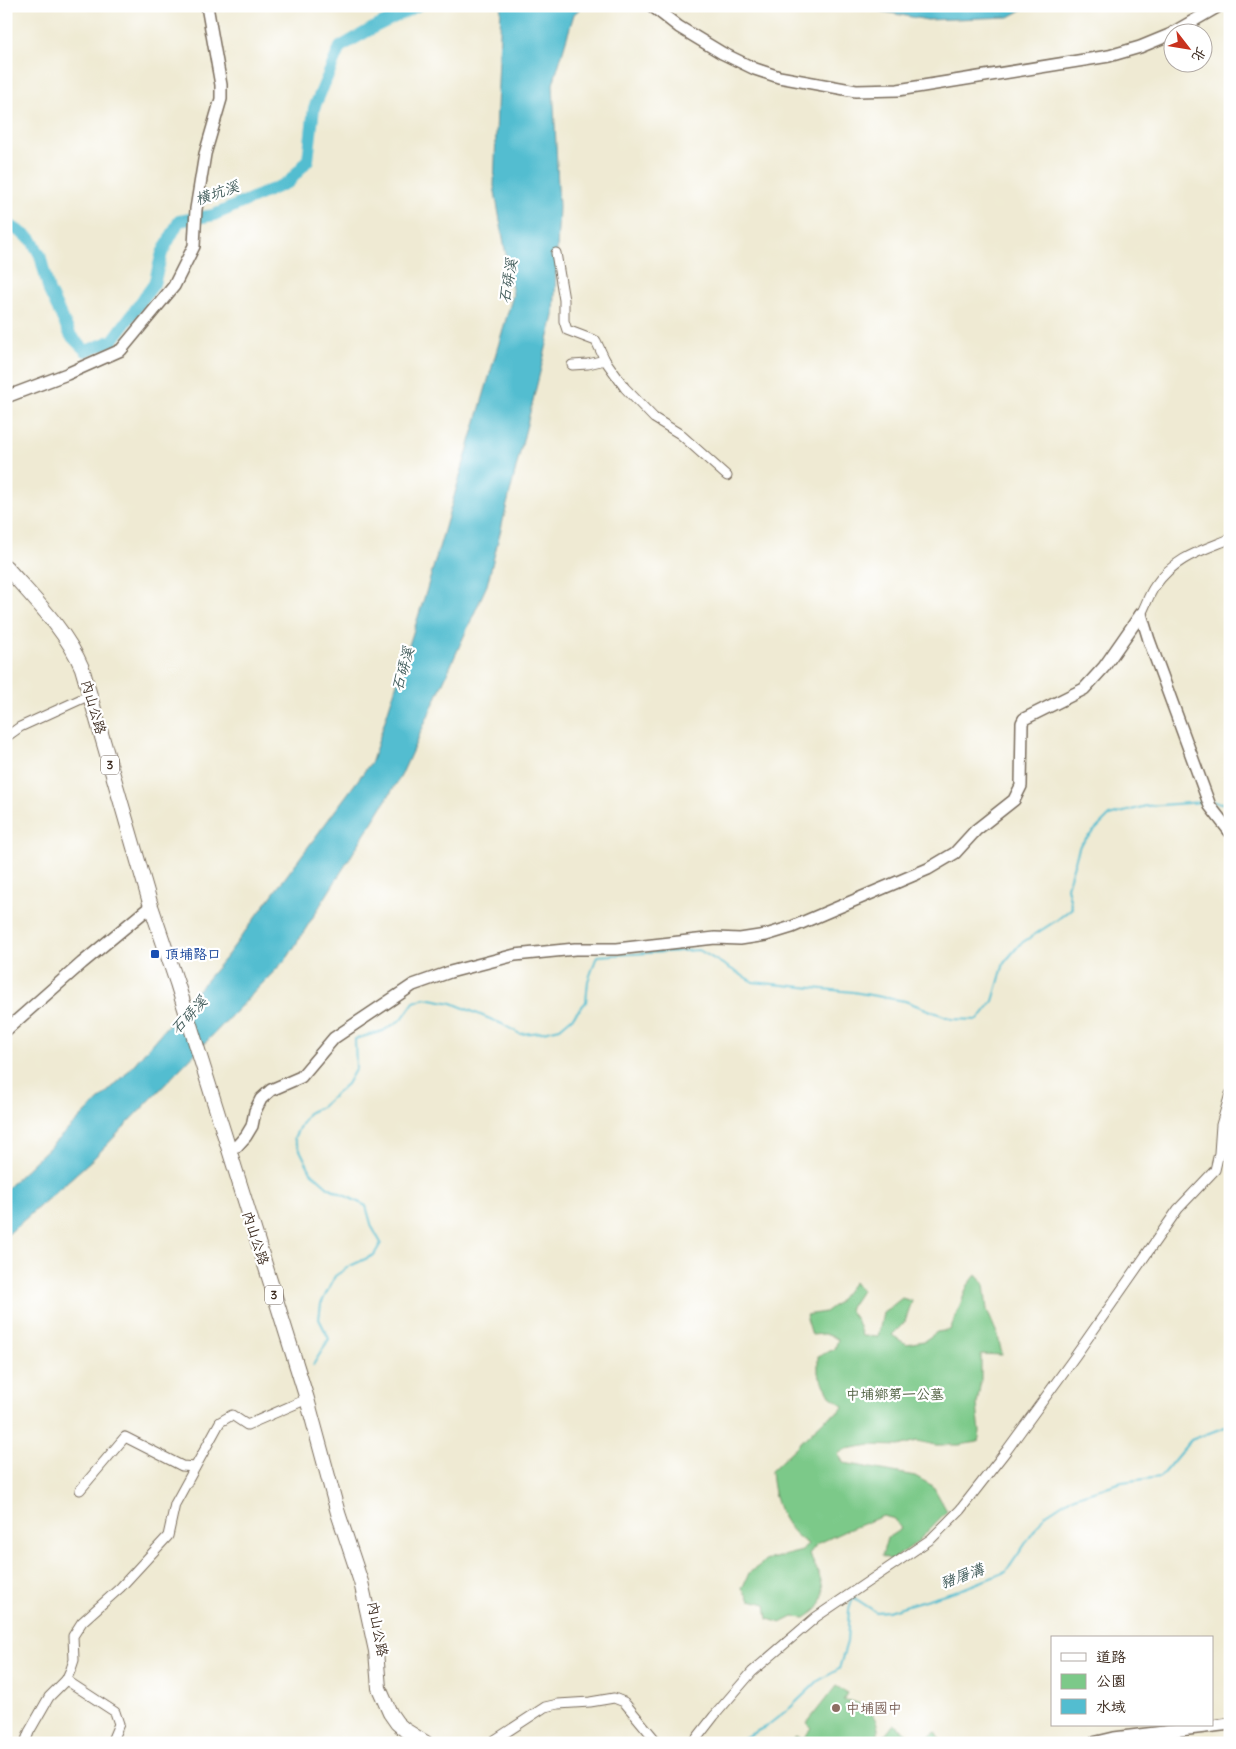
<svg xmlns="http://www.w3.org/2000/svg" width="1236" height="1749" font-family="Delius,'LXGW WenKai TC',sans-serif">
<style>
.green{fill:#7cc989;stroke:#5c7a54}
.water{fill:#53bdd0;stroke:#477477}
.lines{fill:none;stroke-linecap:round;stroke-linejoin:round}
.stream{stroke:#53bdd0;stroke-width:2}
.river{stroke:#53bdd0;stroke-width:12}
.minor-casing{stroke:#7a6d5d;stroke-width:11}
.tertiary-casing{stroke:#7a6d5d;stroke-width:14}
.primary-casing{stroke:#7a6d5d;stroke-width:16}
.minor{stroke:#fff;stroke-width:9}
.tertiary{stroke:#fff;stroke-width:11}
.primary{stroke:#fff;stroke-width:14}
.transit-dot{fill:#1a4fb4;stroke:#fff;stroke-width:2}
.education-dot{fill:#8d6e63;stroke:#fff;stroke-width:2}
.labels{text-anchor:middle;stroke-width:4.5;stroke-linejoin:round;paint-order:stroke}
.shield{fill:#fff;stroke:#766a62;stroke-width:1}
.shield-label{font-size:12px;font-weight:bold;fill:#3b2a1e}
.street-label{font-size:14px;fill:#3b2a1e;stroke:#fff}
.transit-label{font-size:14px;fill:#164399;stroke:#fff;text-anchor:start}
.park-label{font-size:14px;fill:#526243;stroke:#fff}
.education-label{font-size:14px;fill:#785e54;stroke:#fff;text-anchor:start}
.water-label{font-size:15px;font-style:italic;fill:#435d5c;stroke:#fff}
</style>
<rect width="100%" height="100%" fill="#fff"/>
<filter id="ink" filterUnits="userSpaceOnUse"><feTurbulence type="fractalNoise" baseFrequency=".02" numOctaves="2"/><feDisplacementMap in="SourceGraphic" scale="10" xChannelSelector="R" yChannelSelector="G"/><feConvolveMatrix kernelMatrix="1 2 1 2 8 2 1 2 1" color-interpolation-filters="sRGB"/></filter>
<filter id="wash" filterUnits="userSpaceOnUse"><feTurbulence type="fractalNoise" baseFrequency=".0096" numOctaves="4" result="noise"/><feDisplacementMap in="SourceGraphic" scale="20" xChannelSelector="R" yChannelSelector="G"/><feGaussianBlur stdDeviation="1.12" result="paint"/><feColorMatrix in="noise" values="0 0 0 0 0 0 0 0 0 0 0 0 0 0 0 0 0 1.4 0 .05"/><feComposite in="paint" operator="in"/></filter>
<g filter="url(#wash)">
<rect width="100%" height="100%" fill="#efead3"/>
<g class="green">
<path d="M976,1275l8,9 3,26 11,26 4,19 -21,-1v25l-4,26 3,27 -2,10 -19,3h-23l-19,-4 -18,5 -28,-1 -25,4 -8,5 6,9 71,13 18,10 14,25 -31,32 -24,17 -10,-4 5,-18 14,-9 -6,-10 -12,-3 -38,15 -28,13 -8,10c8,16 21,37 9,54 -3,4 -9,7 -13,10l-12,-1 -12,6 -13,-4 -2,-15 -16,-4 -8,-11 7,-16 18,-13 35,-9 6,-7c-26,-16 -35,-44 -37,-73l53,-51 16,-9 4,-5 -13,-9 -13,-24v-17l17,-7 3,-10 -13,-5 -13,1 -6,-20 19,-3 12,-9 17,-21 7,9 -12,18 8,12 5,15 16,1 5,-24 19,-15 10,3 -7,21 -13,13 14,9 18,-3 13,-9 13,-2 18,-45z"/>
<path d="M836,1686l11,7 -4,7c22,1 40,18 34,41l-1,2h-85l5,-7 6,4 10,-12 -5,-5z"/>
<path d="M894,1724l14,10 -7,9h-22z"/>
<path d="M936,1732l6,11h-22z"/>
</g>
<g class="water">
<path d="M501,6h82l-9,8 -21,70 6,123 -5,109 -67,269 -86,191 -113,181 -193,200 -89,79v-47l118,-113 102,-119 146,-196 54,-169 87,-297 -19,-109z"/>
<path d="M854,6h175l-20,11 -82,3z"/>
</g>
<g class="lines">
<g class="stream">
<path d="M1214,802l16,2"/>
<path d="M313,1365l16,-26 -10,-20 2,-15 14,-28 15,-10 24,-11 7,-12 -9,-16 -6,-21 -38,-19 -17,-15 -17,-34 6,-12 8,-13 13,-6 26,-23 9,-16 -1,-29 28,-8 19,-12 12,-17 11,-4 27,5 50,21 18,10 23,-2 17,-4 13,-11 13,-15 2,-21 9,-25 102,-6 54,32 100,10 52,9 47,18 26,1 15,-19 11,-38 16,-19 37,-24 15,-12 -5,-21 13,-42 29,-29 37,-10 58,-4"/>
<path d="M734,1743l33,-17 24,-19 27,-26 21,-12 8,-27 2,-32 4,-13 23,15 12,-1 77,-23 41,-16 39,-57 26,-17 51,-16 38,-5 31,-37 39,-15"/>
</g>
<path class="river" d="M6,226h5l20,13 9,16 9,36 22,45 15,15 27,-11 41,-56 8,-31 17,-32 35,-6 75,-33 19,-22 6,-52 26,-61 33,-19 44,-22"/>
</g>
</g>
<g filter="url(#ink)">
<g class="lines">
<defs>
<g id="minor">
<path d="M556,253l8,47v21l3,9 29,11 9,19 20,28 29,30 26,16 47,42"/>
<path d="M572,365l16,-1 17,-4"/>
<path d="M1141,614c5,-9 8,-20 14,-28 19,-28 45,-35 75,-47"/>
<path d="M6,737l14,-10 70,-32"/>
<path d="M80,1490l45,-53 57,29 13,1"/>
<path d="M66,1680l49,32 4,12 -8,19"/>
<path d="M25,1743l4,-11 20,-35 17,-17 5,-11 3,-9 -1,-24 9,-14 38,-34 48,-52 7,-32 45,-82 12,-7 15,10 60,-26"/>
<path d="M490,1743l55,-36 13,-3 32,-2 24,-4 10,4 34,41"/>
<path d="M693,1743l21,-27 38,-44 64,-55 115,-78 29,-29 47,-60 69,-95 102,-146 37,-39 4,-17 2,-28 9,-31"/>
</g>
<g id="tertiary">
<path d="M652,6l27,21 43,26 33,16 24,8 77,14 42,-1 211,-34 31,-9 34,-14"/>
<path d="M1174,32l45,-26"/>
<path d="M6,397l61,-23 54,-24 53,-64 20,-40 2,-37 9,-55 16,-55v-14l-14,-79"/>
<path d="M1141,614l8,26 61,166 20,26"/>
<path d="M6,1030l76,-67 69,-57"/>
<path d="M228,1149l9,-3 9,-10 6,-10 3,-15 6,-12 10,-9 30,-13 33,-39 79,-53 37,-13 65,-17 60,-6h42l98,-11 25,1 26,-4 26,-8 136,-58 27,-16 21,-23 38,-30 7,-14 1,-63 2,-4 60,-30 20,-22 37,-53"/>
<path d="M1093,1743l21,-5 116,-14"/>
</g>
<path id="primary" d="M6,567c28,32 60,63 76,101l69,238 26,77 130,416 31,114 23,69 15,69 3,37 11,25 7,10 8,7 21,13"/>
</defs>
<use href="#minor" class="minor-casing"/>
<use href="#tertiary" class="tertiary-casing"/>
<use href="#primary" class="primary-casing"/>
<use href="#minor" class="minor"/>
<use href="#tertiary" class="tertiary"/>
<use href="#primary" class="primary"/>
</g>
</g>
<rect class="transit-dot" x="150" y="949" width="10" height="10" rx="2.5"/>
<circle class="education-dot" cx="836" cy="1708" r="5"/>
<g class="labels">
<g class="shield">
<rect x="101" y="755.5" width="18" height="19" rx="4"/>
<rect x="265" y="1285.5" width="18" height="19" rx="4"/>
</g>
<g class="shield-label">
<text x="110" y="769">3</text>
<text x="274" y="1299">3</text>
</g>
<g class="street-label">
<text transform="translate(94 707) rotate(74)" y="5">內山公路</text>
<text transform="translate(256 1238) rotate(72)" y="5">內山公路</text>
<text transform="translate(378 1629) rotate(79)" y="5">內山公路</text>
</g>
<g class="transit-label">
<text x="165" y="959">頂埔路口</text>
</g>
<g class="park-label">
<text x="895" y="1399">中埔鄉第一公墓</text>
</g>
<g class="education-label">
<text x="846" y="1713">中埔國中</text>
</g>
<g class="water-label">
<text transform="translate(217 193) rotate(-19)" y="5">橫坑溪</text>
<text transform="translate(508 281) rotate(-80)" y="5">石硦溪</text>
<text transform="translate(403 669) rotate(-74)" y="5">石硦溪</text>
<text transform="translate(189 1015) rotate(-47)" y="5">石硦溪</text>
<text transform="translate(962 1576) rotate(-20)" y="5">豬屠溝</text>
</g>
</g>
<rect width="1236" height="1749" fill="none" stroke="#fff" stroke-width="25"/>
<rect x="1051" y="1636" width="162" height="90" fill="#ffffff" stroke="#b1aaa5"/>
<rect x="1061" y="1653" width="25" height="8" fill="#ffffff" stroke="#b1aaa5"/>
<text x="1096" y="1662" font-size="15" fill="#3b2a1e">道路</text>
<rect x="1061" y="1674" width="25" height="15" fill="#7cc989" stroke="#b1aaa5"/>
<text x="1096" y="1686" font-size="15" fill="#3b2a1e">公園</text>
<rect x="1061" y="1699" width="25" height="15" fill="#53bdd0" stroke="#b1aaa5"/>
<text x="1096" y="1712" font-size="15" fill="#3b2a1e">水域</text>
<g transform="translate(1188 48) rotate(121)"><circle r="24" fill="#ffffff" stroke="#b1aaa5"/>
<path d="M0-4L9 19L0 12L-9 19Z" fill="#c8321e"/>
<text y="-8" font-size="14" font-weight="bold" text-anchor="middle" fill="#3b2a1e">北</text>
</g>
</svg>
